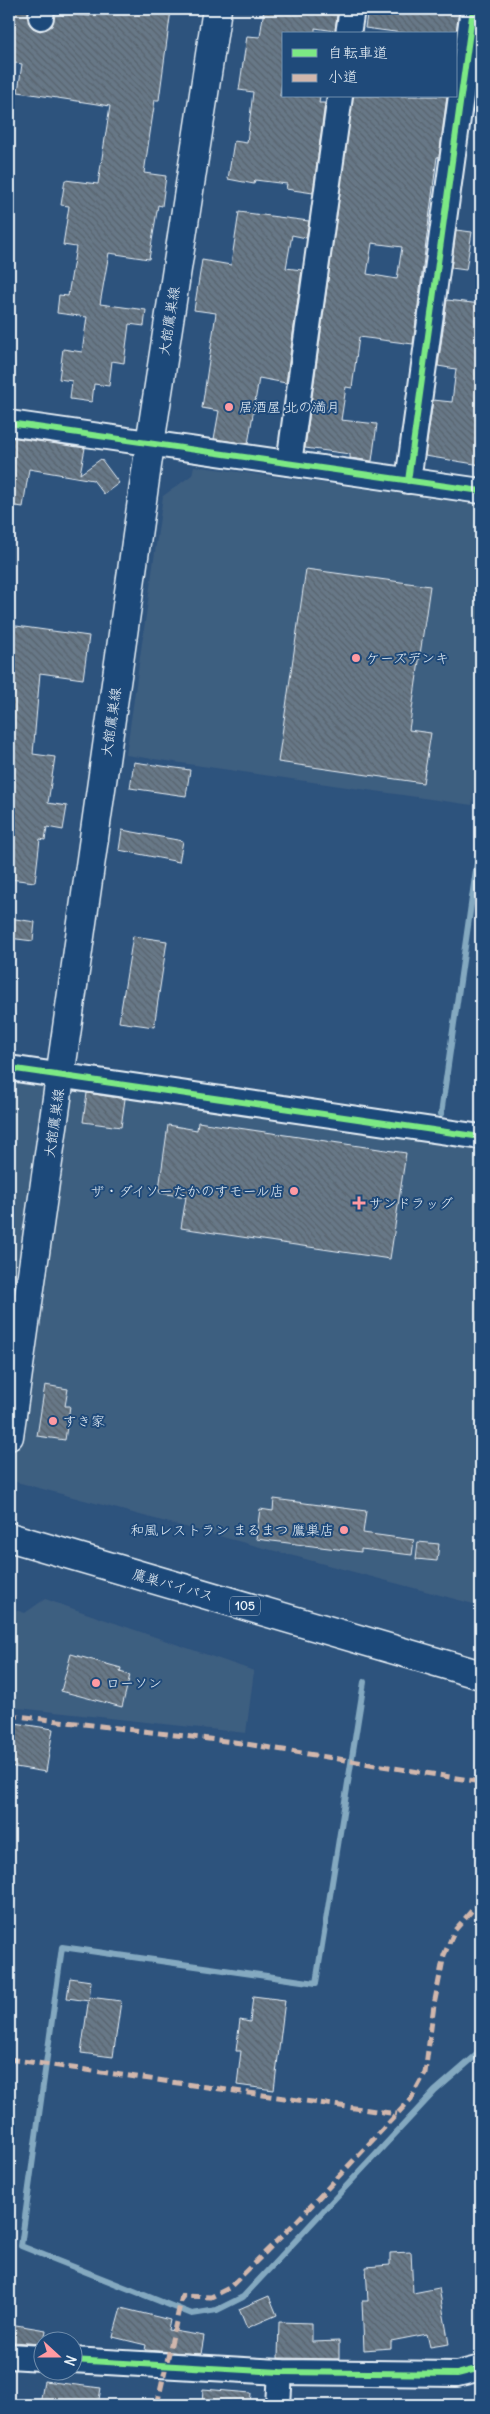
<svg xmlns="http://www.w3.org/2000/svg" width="490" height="2414" font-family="Delius,'Klee One',sans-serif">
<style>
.built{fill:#3e5e80}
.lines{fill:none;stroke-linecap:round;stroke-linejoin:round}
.stream{stroke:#84a9c0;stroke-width:6}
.building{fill:url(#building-back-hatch);stroke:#e8f1f8;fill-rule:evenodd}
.minor-casing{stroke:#e8f1f8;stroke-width:28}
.major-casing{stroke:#e8f1f8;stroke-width:31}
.highway-casing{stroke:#e8f1f8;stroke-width:31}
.minor{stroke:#1f4a7a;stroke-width:24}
.major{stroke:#1f4a7a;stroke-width:28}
.highway{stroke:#1f4a7a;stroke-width:28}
.quiet{stroke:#d1b7ad;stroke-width:5;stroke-dasharray:10 5;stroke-linecap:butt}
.cycleway-casing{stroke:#1f4a7a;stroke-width:9}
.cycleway{stroke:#7ce984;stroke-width:6}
.poi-dot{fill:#ff9aa2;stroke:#1f4a7a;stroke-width:2}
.labels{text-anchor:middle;stroke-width:4;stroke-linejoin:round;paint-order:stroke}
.shield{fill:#1f4a7a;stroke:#acbfd2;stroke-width:1}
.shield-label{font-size:12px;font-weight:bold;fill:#e8f1f8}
.street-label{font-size:14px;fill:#e8f1f8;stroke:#1f4a7a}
.poi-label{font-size:14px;fill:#e8f1f8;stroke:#1f4a7a;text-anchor:start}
</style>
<defs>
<pattern id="building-back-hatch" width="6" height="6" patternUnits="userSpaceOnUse" patternTransform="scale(1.25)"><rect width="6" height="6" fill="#677887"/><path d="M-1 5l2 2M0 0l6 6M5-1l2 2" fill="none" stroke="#58626c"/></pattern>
</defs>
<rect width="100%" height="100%" fill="#2d537d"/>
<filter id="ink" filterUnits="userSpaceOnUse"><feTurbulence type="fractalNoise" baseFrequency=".02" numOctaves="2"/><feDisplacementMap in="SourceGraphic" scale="10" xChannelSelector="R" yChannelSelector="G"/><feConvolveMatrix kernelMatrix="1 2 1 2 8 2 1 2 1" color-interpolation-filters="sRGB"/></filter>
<g filter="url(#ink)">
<g class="built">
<path d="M194,466l287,38v232l-9,69 -346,-50 37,-259 29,-21z"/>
<path d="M9,1068l472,69v469l-472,-126z"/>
<path d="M45,1599l209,72 -8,62 -237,-26v-99l16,5z"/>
</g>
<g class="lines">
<g class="stream">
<path d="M441,1114l40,-279"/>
<path d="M364,1682l-48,301 -254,-36 -41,299 171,68 25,-4 26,-13 192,-206 46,-40"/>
</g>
</g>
<g class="building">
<path d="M9,9h19l1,14 4,5 7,3 12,-5 3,-13 35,3 1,-7 80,1 -12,90h-4l-11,73 22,3 -4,30 -4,-1 -9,54 -40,-6 -9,51 46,6 -2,16 -15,-2 -5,39 -12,-2 -3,25 -15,-2 -2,18 -22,-3 2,-18 -13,-2 4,-30 19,3 5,-35 -30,-4 2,-18 9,1 8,-49 -13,-2 6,-39 -8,-1 4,-25 33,4 12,-78 -92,-14 4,-28 -13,-2z"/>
<path d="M264,9h70l-1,5h4l-2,17 -20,-3v6h-31v34l-4,28h40l-1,7h6l-12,90 -27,-4 1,-5 -32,-4 -1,4 -26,-5 6,-38 13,2 6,-51 -14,-2 8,-54 13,1z"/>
<path d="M368,9h91l-3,25h-46l-45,-6z"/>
<path d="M481,53v62l-8,-2z"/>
<path d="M353,96h94l-8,61h-2l-24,187 -54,-7 -7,51 -6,-1 -5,33 36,4 -5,37 -22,-3v-4l-45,-6zM372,243l30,4 -5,32 -30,-5z"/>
<path d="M239,212l70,9 -3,17 -14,-3 -6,33 16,2 -16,113 -27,-5 -11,66 -34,-5 5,-28 -17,-3 14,-95 -22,-3 8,-50 29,5z"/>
<path d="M456,230l16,2 -6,38 -15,-2z"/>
<path d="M447,300l34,4v161l-56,-9 8,-56 19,2 4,-33 -18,-3z"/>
<path d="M9,437l76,11 -5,26 21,-15 18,24 -15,11 -11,-14 -64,-11 -6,38 -14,-2z"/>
<path d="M306,569l124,17 -21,144 22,3 -8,50 -145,-21z"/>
<path d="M9,625l80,11 -6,43 -43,-6 -7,81 22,3 -7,46 19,3 -4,24 -16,-3 -2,13 -5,-1 -5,43 -26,-3z"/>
<path d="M134,762l56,8 -4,26 -56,-8z"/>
<path d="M122,830l61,11 -4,21 -60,-12z"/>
<path d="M9,918l26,4 -2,19 -24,-3z"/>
<path d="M133,936l34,5 -13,86 -35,-5z"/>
<path d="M87,1093l38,6 -4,28 -38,-5z"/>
<path d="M198,1122l208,31 -16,106 -209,-31 5,-31 -26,-4 -1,-4 9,-64 29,5z"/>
<path d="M45,1385l23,4 -3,17h5l-5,34 -28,-4z"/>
<path d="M274,1499l92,12 -3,22 51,7 -2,15 -51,-6v3l-105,-13 4,-30 13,2z"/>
<path d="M418,1542l21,2 -2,17 -21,-2z"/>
<path d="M71,1654l50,14 -1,4 10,3 -8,32 -61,-16z"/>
<path d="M9,1722l44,7 -7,43 -37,-6z"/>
<path d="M70,1978l21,3 -2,20 -22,-3z"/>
<path d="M253,1996l32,4 -11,90 -37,-5 4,-34h-5l4,-31 10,2z"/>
<path d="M89,1997l32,4 -8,56 -32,-4z"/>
<path d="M411,2252l2,41 26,-5 10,56 -19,3 -3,-13 -36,7v7l-27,2 -2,-49h6l-2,-34 24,-2v-12z"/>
<path d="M269,2296l8,19 -30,13 -8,-19z"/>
<path d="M121,2308l49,12 -2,10 36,6 -3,18 -56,-4 1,-5 -33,-8z"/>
<path d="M279,2322l33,1v19l27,-1v18l-61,-1z"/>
<path d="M16,2325l30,5 -2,12 -2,2 -29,-2z"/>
<path d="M44,2381l57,7 -3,17 -20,-2 -1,2h-37z"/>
<path d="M203,2389l48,4 -1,12h-48z"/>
</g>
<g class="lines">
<defs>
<g id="minor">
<path d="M41,17l1,-8"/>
<path d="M348,34l4,-25"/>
<path d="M9,423l472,68"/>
<path d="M289,463l51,-367"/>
<path d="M408,481l65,-472"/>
<path d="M9,1068l472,69"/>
<path d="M9,2356l33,2"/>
<path d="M72,2360l208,12 177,2 24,-6"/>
<path d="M278,2405l2,-33"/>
</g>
<path id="major" d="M9,1436l141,-992 67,-435"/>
<path id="highway" d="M9,1537l472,138"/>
</defs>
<use href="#minor" class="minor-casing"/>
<use href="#major" class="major-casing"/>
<use href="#highway" class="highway-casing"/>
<use href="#minor" class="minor"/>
<use href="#major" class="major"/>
<use href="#highway" class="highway"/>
<g class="quiet">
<path d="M9,1715l225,27 247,40"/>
<path d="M9,2059l388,55"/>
<path d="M157,2405l25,-109 29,1 18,-9 66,-65 116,-124 14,-26 9,-68 10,-50 11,-25 26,-30"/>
</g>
<defs>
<g id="cycleway">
<path d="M9,423l472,68"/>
<path d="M408,481l65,-472"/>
<path d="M9,1068l472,69"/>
<path d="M72,2360l208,12 177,2 24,-6"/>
</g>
</defs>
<use href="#cycleway" class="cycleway-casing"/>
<use href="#cycleway" class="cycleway"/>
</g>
</g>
<g class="poi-dot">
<circle cx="229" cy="407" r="5"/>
<circle cx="356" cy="658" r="5"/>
<circle cx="294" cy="1191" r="5"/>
<path d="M356.5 1195.5h5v5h5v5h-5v5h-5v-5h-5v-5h5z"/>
<circle cx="53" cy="1421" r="5"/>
<circle cx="344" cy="1530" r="5"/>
<circle cx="96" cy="1683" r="5"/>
</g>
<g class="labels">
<rect class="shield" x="230" y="1596.5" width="30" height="19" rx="4"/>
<g class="shield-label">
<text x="245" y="1610">105</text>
</g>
<g class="street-label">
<text transform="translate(169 321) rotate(-81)" y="5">大館鷹巣線</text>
<text transform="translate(111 722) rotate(-82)" y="5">大館鷹巣線</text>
<text transform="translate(54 1123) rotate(-82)" y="5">大館鷹巣線</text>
<text transform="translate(173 1585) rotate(16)" y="5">鷹巣バイパス</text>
</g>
<g class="poi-label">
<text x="239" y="412">居酒屋 北の満月</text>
<text x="366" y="663">ケーズデンキ</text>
<text x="284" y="1196" text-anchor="end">ザ・ダイソーたかのすモール店</text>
<text x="369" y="1208">サンドラッグ</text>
<text x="63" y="1426">すき家</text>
<text x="334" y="1535" text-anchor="end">和風レストラン まるまつ 鷹巣店</text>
<text x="106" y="1688">ローソン</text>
</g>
</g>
<rect width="490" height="2414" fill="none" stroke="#1f4a7a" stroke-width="30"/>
<rect x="15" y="15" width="460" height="2384" fill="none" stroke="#e8f1f8" stroke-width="2" filter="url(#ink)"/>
<rect x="282" y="32" width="175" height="65" fill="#1f4a7a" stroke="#6f8dac"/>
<rect x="292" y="49" width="25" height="8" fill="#7ce984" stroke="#6f8dac"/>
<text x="328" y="58" font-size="15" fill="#e8f1f8">自転車道</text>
<rect x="292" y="74" width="25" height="8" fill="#d1b7ad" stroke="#6f8dac"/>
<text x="328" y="82" font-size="15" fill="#e8f1f8">小道</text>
<g transform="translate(58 2356) rotate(111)"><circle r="24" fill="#1f4a7a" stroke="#6f8dac"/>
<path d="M0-4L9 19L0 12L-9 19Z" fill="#ff9aa2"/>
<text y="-8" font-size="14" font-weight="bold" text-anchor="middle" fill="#e8f1f8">N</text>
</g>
</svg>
